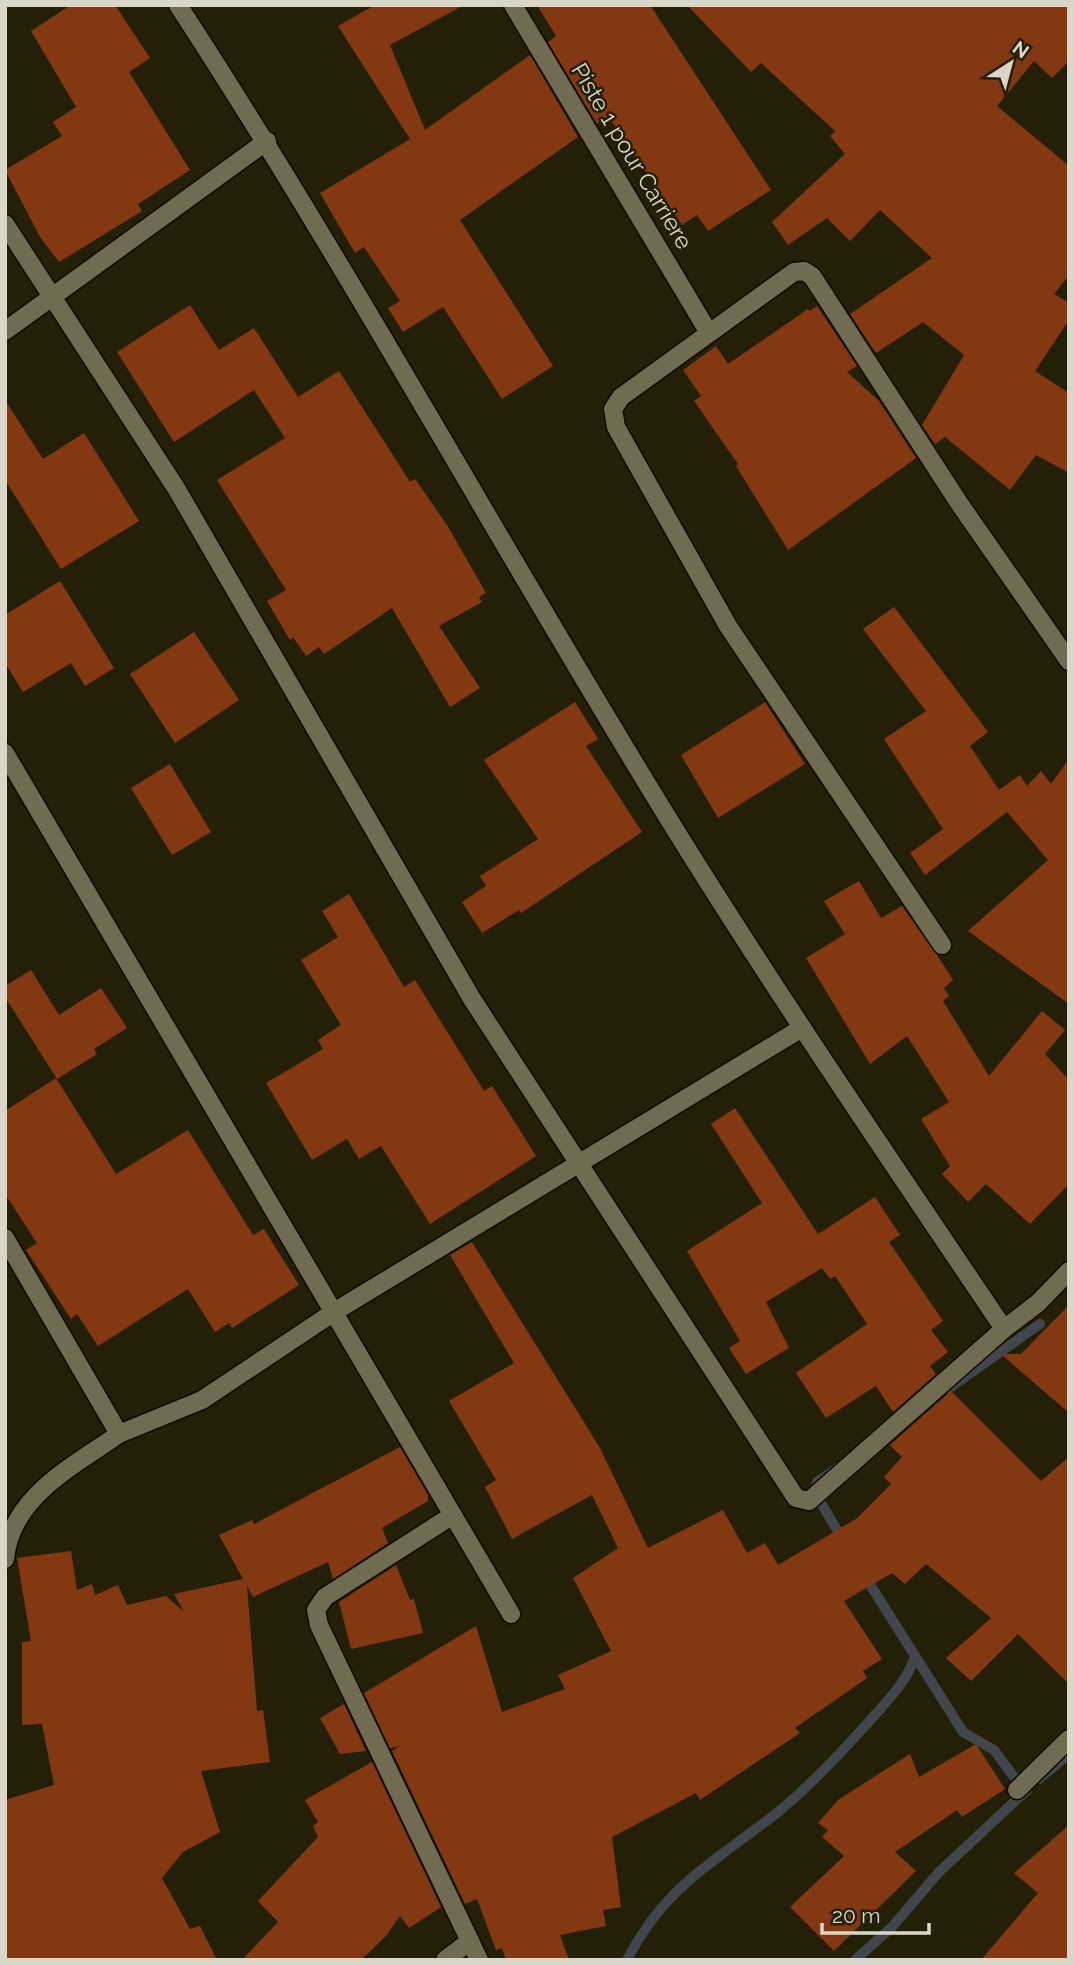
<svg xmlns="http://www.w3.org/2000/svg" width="1074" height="1965" font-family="Raleway,sans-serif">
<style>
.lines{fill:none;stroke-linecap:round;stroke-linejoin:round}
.stream{stroke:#41464c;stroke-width:10}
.building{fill:#843812}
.street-casing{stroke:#0d0900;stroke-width:21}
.street{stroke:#716c51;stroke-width:18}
.labels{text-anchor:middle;stroke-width:5;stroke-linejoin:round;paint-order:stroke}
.street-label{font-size:23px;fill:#dad7c8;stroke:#241f07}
</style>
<rect width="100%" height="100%" fill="#241f07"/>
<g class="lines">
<g class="stream">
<path d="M948,1389l92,-65"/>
<path d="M839,1467l-22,15 -2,11 28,47"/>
<path d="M864,1575l99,157 31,18 29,39"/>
<path d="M1039,1779l30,-25"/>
<path d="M627,1960c38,-75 88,-98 151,-148 32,-26 60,-56 88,-87 19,-22 39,-40 49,-68"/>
<path d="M855,1960l37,-33 47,-55 88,-82"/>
</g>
</g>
<g class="building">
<path d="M71,5h44l35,53 -21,14 61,98 -52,34 4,7 -83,51 -19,-25 -35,-67 57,-34 -9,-14 23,-15 -45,-76z"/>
<path d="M375,5h89l-74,40 35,85 105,-75 48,82 -118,83 93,146 -51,33 -59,-92 -40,25 -15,-24 12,-7 -36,-54 -9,6 -35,-60 90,-54 -72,-113z"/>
<path d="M537,5h113l121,185 -63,41 -11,-16 -15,10 -74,-109 -11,8 -49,-82 8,-6z"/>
<path d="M687,5h382v56l-17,17 -18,-17 -37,45 72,60v109l-15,19 15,9v17l-34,51 34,22v80l-33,-18 -26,35 -65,-53 -10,7 -13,-19 42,-70 -41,-33 -47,31 -26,-39 82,-56 -52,-48 -30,31 -23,-23 -39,27 -16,-23 73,-68 -15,-18 5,-5 -74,-68 -10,9z"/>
<path d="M190,305l29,45 35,-22 44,69 41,-26 71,111 5,-3 32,46 39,68 -7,4 3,5 -43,24 41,62 -30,19 -58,-99 -68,46 -5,-7 -13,9 -13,-19 -3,3 -23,-39 19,-11 -69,-110 68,-42 -31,-48 -80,52 -57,-90z"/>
<path d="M817,306l40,60 -10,6 32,29 37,57 -128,92 -52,-84 2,-2 -44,-63 7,-5 -18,-26 33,-24 12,18 80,-55 2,2z"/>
<path d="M5,400l38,59 41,-26 55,88 -78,48 -56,-89z"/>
<path d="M60,581l54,87 -29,18 -14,-23 -48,29 -18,-29v-48z"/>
<path d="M894,607l94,125 -18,14 29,44 21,-15 7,11 14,-15 10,13 18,-25v245l-101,-73 80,-71 -41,-48 -82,63 -15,-22 33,-24 -59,-90 42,-28 -63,-82z"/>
<path d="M194,632l45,68 -64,43 -45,-69z"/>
<path d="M575,702l23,37 -12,7 56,86 -121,81 -2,-3 -37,23 -20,-31 24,-16 -6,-10 58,-37 -54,-79z"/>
<path d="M765,702l40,62 -87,54 -37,-63z"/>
<path d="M170,764l41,68 -39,23 -41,-67z"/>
<path d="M859,881l22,37 21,-12 35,49 16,25 -9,8 5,8 -6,5 46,75 53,-65 23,19 -20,24 24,26v104l-39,40 -44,-40 -18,18 -26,-28 8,-8 -29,-47 28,-17 -42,-66 -37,28 -64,-106 39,-24 -21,-33z"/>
<path d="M349,894l55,93 11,-7 69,111 8,-5 44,70 -106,68 -49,-78 -22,13 -12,-20 -35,21 -46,-77 57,-34 -5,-9 23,-15 -40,-65 37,-23 -16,-26z"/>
<path d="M31,970l28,45 42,-27 26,40 -33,21 3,5 -40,25 -52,-82v-11z"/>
<path d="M56,1078l60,96 72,-44 65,105 11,-6 35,56 -67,43 -3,-5 -14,9 -27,-43 -90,57 -21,-32 -6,5 -45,-69 11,-7 -32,-49v-83z"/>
<path d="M735,1108l83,126 57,-37 25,38 -11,7 54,79 -12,9 17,22 -18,14 6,8 -43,38 -17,-26 -50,32 -30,-45 71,-49 -32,-48 -5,3 -8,-11 -56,34 23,46 -43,26 -17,-26 11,-7 -53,-90 75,-48 -51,-79z"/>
<path d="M472,1242l128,206 48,100 75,-38 24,43 18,-10 13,22 78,-46 35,-35 -7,-7 18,-20 -12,-12 61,-54 90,90 28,-24v227l-51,-50 -47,47 -25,-23 45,-40 -65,-54 -21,20 -13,-11 -48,28 38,58 -19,12 4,7 -72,50 5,5 -100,67 -4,-7 -84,44 9,70 -18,3 3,16 -46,9 9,25h-63l-4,-12 -6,2 -19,-51 -12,5 -73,-153 8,-5 -10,2 -26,-55 112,-67 26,86 63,-23 -7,-14 53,-24 -38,-73 45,-30 -26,-53 -80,44 -27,-52 11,-7 -47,-79 65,-38 -64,-108z"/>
<path d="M1069,1305v108l-68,-59h20z"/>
<path d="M400,1447l28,48v6l-46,27 6,15 -55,36 -5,-17 -75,35 -6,-11 10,125 6,-1 7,52 -69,9 19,61 -37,20 -21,26 28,51 10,-3 17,34h-212v-160l49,-15 -12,-61 -20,1v-83l9,-1 -14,-83 54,-7 6,39 15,-6 3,11 23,-10 9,20 39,-9 18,16 -10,-18 69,-15 -24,-44 33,-15 2,4z"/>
<path d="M396,1565l14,35 4,-1 9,34 -72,16 -12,-47z"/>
<path d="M344,1704l22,47 -26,3 -20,-36z"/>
<path d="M976,1744l29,45 -43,28 -5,-7 -62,42 21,19 -82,80 -44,-44 54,-51 -22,-19 6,-7 -10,-7 20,-23 72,-46 9,23z"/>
<path d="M372,1762l69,145 -32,21 -9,-12 -14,20 -25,24h-119l36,-38 -20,-21 60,-64 -5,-11 5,-4 -13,-22z"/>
<path d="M1069,1825v135h-88l57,-67 -24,-20z"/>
</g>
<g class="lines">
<defs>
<g id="street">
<path d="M178,5c176,270 329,553 498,826 105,169 217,333 328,498"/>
<path d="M513,5l196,328"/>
<path d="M5,224l171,264 296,511 324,499 13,3 195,-172 34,-26 31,-32"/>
<path d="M5,331l262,-190"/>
<path d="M5,753l506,861"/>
<path d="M942,945l-214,-319 -112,-199 -3,-18 8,-12 173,-125 10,-1 8,5 147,227 110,158"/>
<path d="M5,1238l114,196 83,-34 132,-88 468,-284"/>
<path d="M453,1515l-128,82 -9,13 3,15 160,335"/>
<path d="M5,1559c6,-62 67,-92 114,-125"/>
<path d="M1017,1790l52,-51"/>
<path d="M445,1960l25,-19"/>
</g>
</defs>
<use href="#street" class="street-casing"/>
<use href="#street" class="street"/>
</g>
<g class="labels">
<g class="street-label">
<text transform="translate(632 156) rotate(59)" y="8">Piste 1 pour Carriere</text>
</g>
</g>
<rect width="1074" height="1965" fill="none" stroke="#dad7c8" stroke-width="14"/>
<g transform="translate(1011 63) rotate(36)" stroke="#241f07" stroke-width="5" paint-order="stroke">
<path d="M0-5L12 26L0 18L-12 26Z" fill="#dad7c8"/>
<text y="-10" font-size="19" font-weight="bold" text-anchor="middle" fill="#dad7c8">N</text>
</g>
<path d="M822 1923v10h107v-10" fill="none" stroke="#dad7c8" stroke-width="3.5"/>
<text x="832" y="1923" font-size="21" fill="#dad7c8" stroke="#241f07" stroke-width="5" paint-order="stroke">20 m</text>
</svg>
